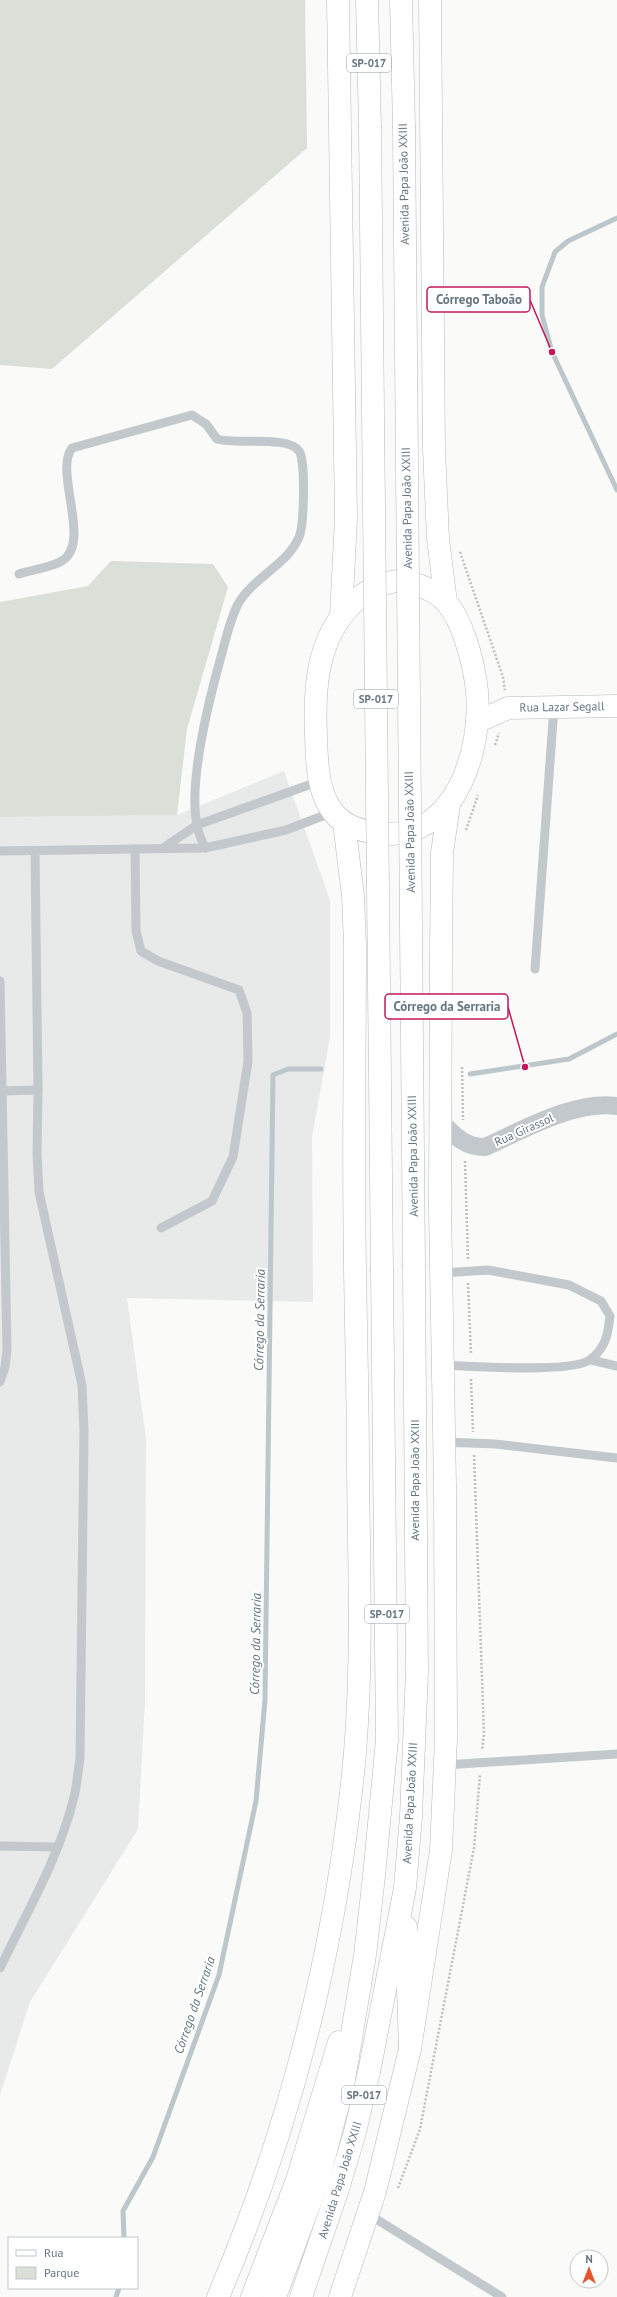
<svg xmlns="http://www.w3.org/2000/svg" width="617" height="2297" font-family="'PT Sans',sans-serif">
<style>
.built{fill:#e8e9e9}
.green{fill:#dadfd7}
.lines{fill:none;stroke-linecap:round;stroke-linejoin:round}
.stream{stroke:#bbc7cb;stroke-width:5}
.secondary-casing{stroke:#b3babf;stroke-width:23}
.primary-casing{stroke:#b5babe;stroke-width:23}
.highway-casing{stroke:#b4b9bd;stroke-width:23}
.path{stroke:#bbbfc2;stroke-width:2.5;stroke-dasharray:2 2;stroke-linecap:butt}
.lane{stroke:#c3c8cc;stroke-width:9}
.street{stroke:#c3c8cc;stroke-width:18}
.secondary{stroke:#fff;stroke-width:22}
.primary{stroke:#fff;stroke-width:22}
.highway{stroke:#fff;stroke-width:22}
.highway-bridge-casing{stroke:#b4b9bd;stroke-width:23;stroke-linecap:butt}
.highway-bridge{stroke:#fff;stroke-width:22}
.labels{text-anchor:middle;stroke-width:4;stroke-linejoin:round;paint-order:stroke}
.shield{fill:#fff;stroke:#939fa8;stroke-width:1}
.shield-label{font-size:11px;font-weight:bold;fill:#657683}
.street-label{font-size:12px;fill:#657683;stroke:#fff}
.water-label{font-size:13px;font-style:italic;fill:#60757c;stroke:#fff}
.leader{fill:none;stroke:#c2185b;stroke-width:1.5}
.callout-dot{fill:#c2185b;stroke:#fff;stroke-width:1.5}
.callout{fill:#fff;stroke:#c2185b;stroke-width:1.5}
.callout-label{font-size:13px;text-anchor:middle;font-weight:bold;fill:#657683}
</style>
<rect width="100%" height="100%" fill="#fafaf8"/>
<path class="built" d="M284,771l46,129v137l-18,100 1,165 -186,-4 19,141 -1,262 -7,128 -108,173 -30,93v-1278l177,-2z"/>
<g class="green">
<path d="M0,0h305l2,148 -255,221 -52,-4z"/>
<path d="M111,561l102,3 15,23 -41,142 -10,86 -177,2v-215l88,-16z"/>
</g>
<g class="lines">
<g class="stream">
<path d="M617,218l-49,23 -13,11 -13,35v28l10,37 65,138"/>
<path d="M470,1074l99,-15 48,-25"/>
<path d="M124,2238l-1,-27 30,-54 66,-182 37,-174 9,-101 8,-625 15,-6h33"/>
<path d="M116,2297l3,-9"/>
</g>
<defs>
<path id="secondary" d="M477,722l31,-14 109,-2"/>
<g id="primary">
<path d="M338,0l8,518 -5,98"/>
<path d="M430,0l4,449 4,90 8,63"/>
<path d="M398,581c17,2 36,8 48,21 9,10 15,24 19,36 6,17 10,35 12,53 5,57 -19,143 -89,143 -19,-1 -43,-6 -55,-22 -16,-21 -16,-50 -17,-75 -2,-47 0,-96 35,-132 14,-14 28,-22 47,-24z"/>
<path d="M218,2297c69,-161 113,-330 133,-505 13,-107 8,-216 7,-324 0,-66 -2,-133 -3,-199 -2,-108 0,-216 0,-324l-2,-49 -9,-73"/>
<path d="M340,2297l35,-105 35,-143 31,-199 5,-112 -1,-252 -5,-278 1,-252 1,-103 7,-48"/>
</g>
<g id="highway">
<path d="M367,0l3,126"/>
<path d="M401,0l3,126"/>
<path d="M406,1927l4,122"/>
<path d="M252,2297l45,-117 42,-138"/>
<path d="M275,2297l43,-116 25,-95 22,-131 9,-79 13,-136 -5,-469"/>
<path d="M301,2297l37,-108 17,-57 14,-60 36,-184 6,-72 6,-144 -3,-404"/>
</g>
</defs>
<use href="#secondary" class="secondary-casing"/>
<use href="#primary" class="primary-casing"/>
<use href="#highway" class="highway-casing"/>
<g class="path">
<path d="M460,552l43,125 2,13"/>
<path d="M495,745l4,-12"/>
<path d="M466,830l12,-35"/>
<path d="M462,1067l1,53"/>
<path d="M465,1161l3,99"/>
<path d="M468,1283l3,71"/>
<path d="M471,1379l2,53"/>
<path d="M474,1455l10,279 -2,15"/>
<path d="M398,2188l22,-59 54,-281 6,-74"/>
</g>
<g class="lane">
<path d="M19,574c13,-4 29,-6 41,-12 34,-17 -7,-90 12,-114l120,-33 14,9 11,15c19,6 71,-4 82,12 7,9 5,75 0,86 -12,29 -48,41 -62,69 -7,15 -11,31 -15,47 -12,43 -34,129 -25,172 1,8 5,15 8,23"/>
<path d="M163,848l34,-23 123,-44"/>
<path d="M135,849l1,82 5,20 17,10 81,29 8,23 1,48 -15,96 -21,44 -51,27"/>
<path d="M0,851l205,-3 81,-18 47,-18"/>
<path d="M535,969l19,-262"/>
<path d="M0,981l7,369 -2,17 -5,15"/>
<path d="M0,1091l38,-1"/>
<path d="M441,1273l47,-3 81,15 32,16 9,15c-2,18 -4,31 -19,43 -17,15 -122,7 -148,6"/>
<path d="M591,1360l26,6"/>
<path d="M444,1442l51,2 122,14"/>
<path d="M445,1765l172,-11"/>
<path d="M0,1846l57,1"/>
<path d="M0,1968c26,-54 60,-112 74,-171 3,-12 4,-26 6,-39l4,-327 -2,-46 -43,-193 -2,-38 1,-64 -3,-239"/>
<path d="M368,2214l134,83"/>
</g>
<path class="street" d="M440,1121c14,14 24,26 45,26 38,-17 90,-47 132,-41"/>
<use href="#secondary" class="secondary"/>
<use href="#primary" class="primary"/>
<use href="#highway" class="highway"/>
<defs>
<g id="highway-bridge">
<path d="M370,126l12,1145"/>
<path d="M404,126l10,1142"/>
</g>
</defs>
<use href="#highway-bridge" class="highway-bridge-casing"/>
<use href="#highway-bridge" class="highway-bridge"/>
</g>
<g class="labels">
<g class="shield">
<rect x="347" y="54" width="44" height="18" rx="3"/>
<rect x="354" y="690" width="44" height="18" rx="3"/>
<rect x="365" y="1605" width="44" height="18" rx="3"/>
<rect x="342" y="2086" width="44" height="18" rx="3"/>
</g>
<g class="shield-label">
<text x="369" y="67">SP-017</text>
<text x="376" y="703">SP-017</text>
<text x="387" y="1618">SP-017</text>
<text x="364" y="2099">SP-017</text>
</g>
<g class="street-label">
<text transform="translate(404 184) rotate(-91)" y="4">Avenida Papa João XXIII</text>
<text transform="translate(407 508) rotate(-91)" y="4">Avenida Papa João XXIII</text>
<text transform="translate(562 707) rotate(-1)" y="4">Rua Lazar Segall</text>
<text transform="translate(410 832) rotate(-91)" y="4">Avenida Papa João XXIII</text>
<text transform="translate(524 1130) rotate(-24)" y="4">Rua Girassol</text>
<text transform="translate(413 1156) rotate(-91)" y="4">Avenida Papa João XXIII</text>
<text transform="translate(415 1480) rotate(-90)" y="4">Avenida Papa João XXIII</text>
<text transform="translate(410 1803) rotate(-87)" y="4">Avenida Papa João XXIII</text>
<text transform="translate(340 2180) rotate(-73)" y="4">Avenida Papa João XXIII</text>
</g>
<g class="water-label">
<text transform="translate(259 1320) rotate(-89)" y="5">Córrego da Serraria</text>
<text transform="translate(255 1644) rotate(-89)" y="5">Córrego da Serraria</text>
<text transform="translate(194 2005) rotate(-71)" y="5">Córrego da Serraria</text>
</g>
</g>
<path class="leader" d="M552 352L530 300M525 1067L508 1007"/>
<g class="callout-dot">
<circle cx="552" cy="352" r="4"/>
<circle cx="525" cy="1067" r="4"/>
</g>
<g class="callout">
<rect x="427" y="287" width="103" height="25" rx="4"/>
<rect x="385" y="994" width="123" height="25" rx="4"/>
</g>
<g class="callout-label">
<text x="479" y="304">Córrego Taboão</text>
<text x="447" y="1011">Córrego da Serraria</text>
</g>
<rect x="8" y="2237" width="130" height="52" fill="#ffffff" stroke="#c1c8cd"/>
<rect x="16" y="2250" width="20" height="6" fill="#ffffff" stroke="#c1c8cd"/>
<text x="44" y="2257" font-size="12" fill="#657683">Rua</text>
<rect x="16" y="2267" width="20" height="12" fill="#dadfd7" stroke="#c1c8cd"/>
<text x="44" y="2277" font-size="12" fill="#657683">Parque</text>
<g transform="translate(589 2269)"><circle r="19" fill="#ffffff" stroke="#c1c8cd"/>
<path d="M0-3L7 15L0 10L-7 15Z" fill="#e4572e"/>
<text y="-6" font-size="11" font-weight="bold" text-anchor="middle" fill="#657683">N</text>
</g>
</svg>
